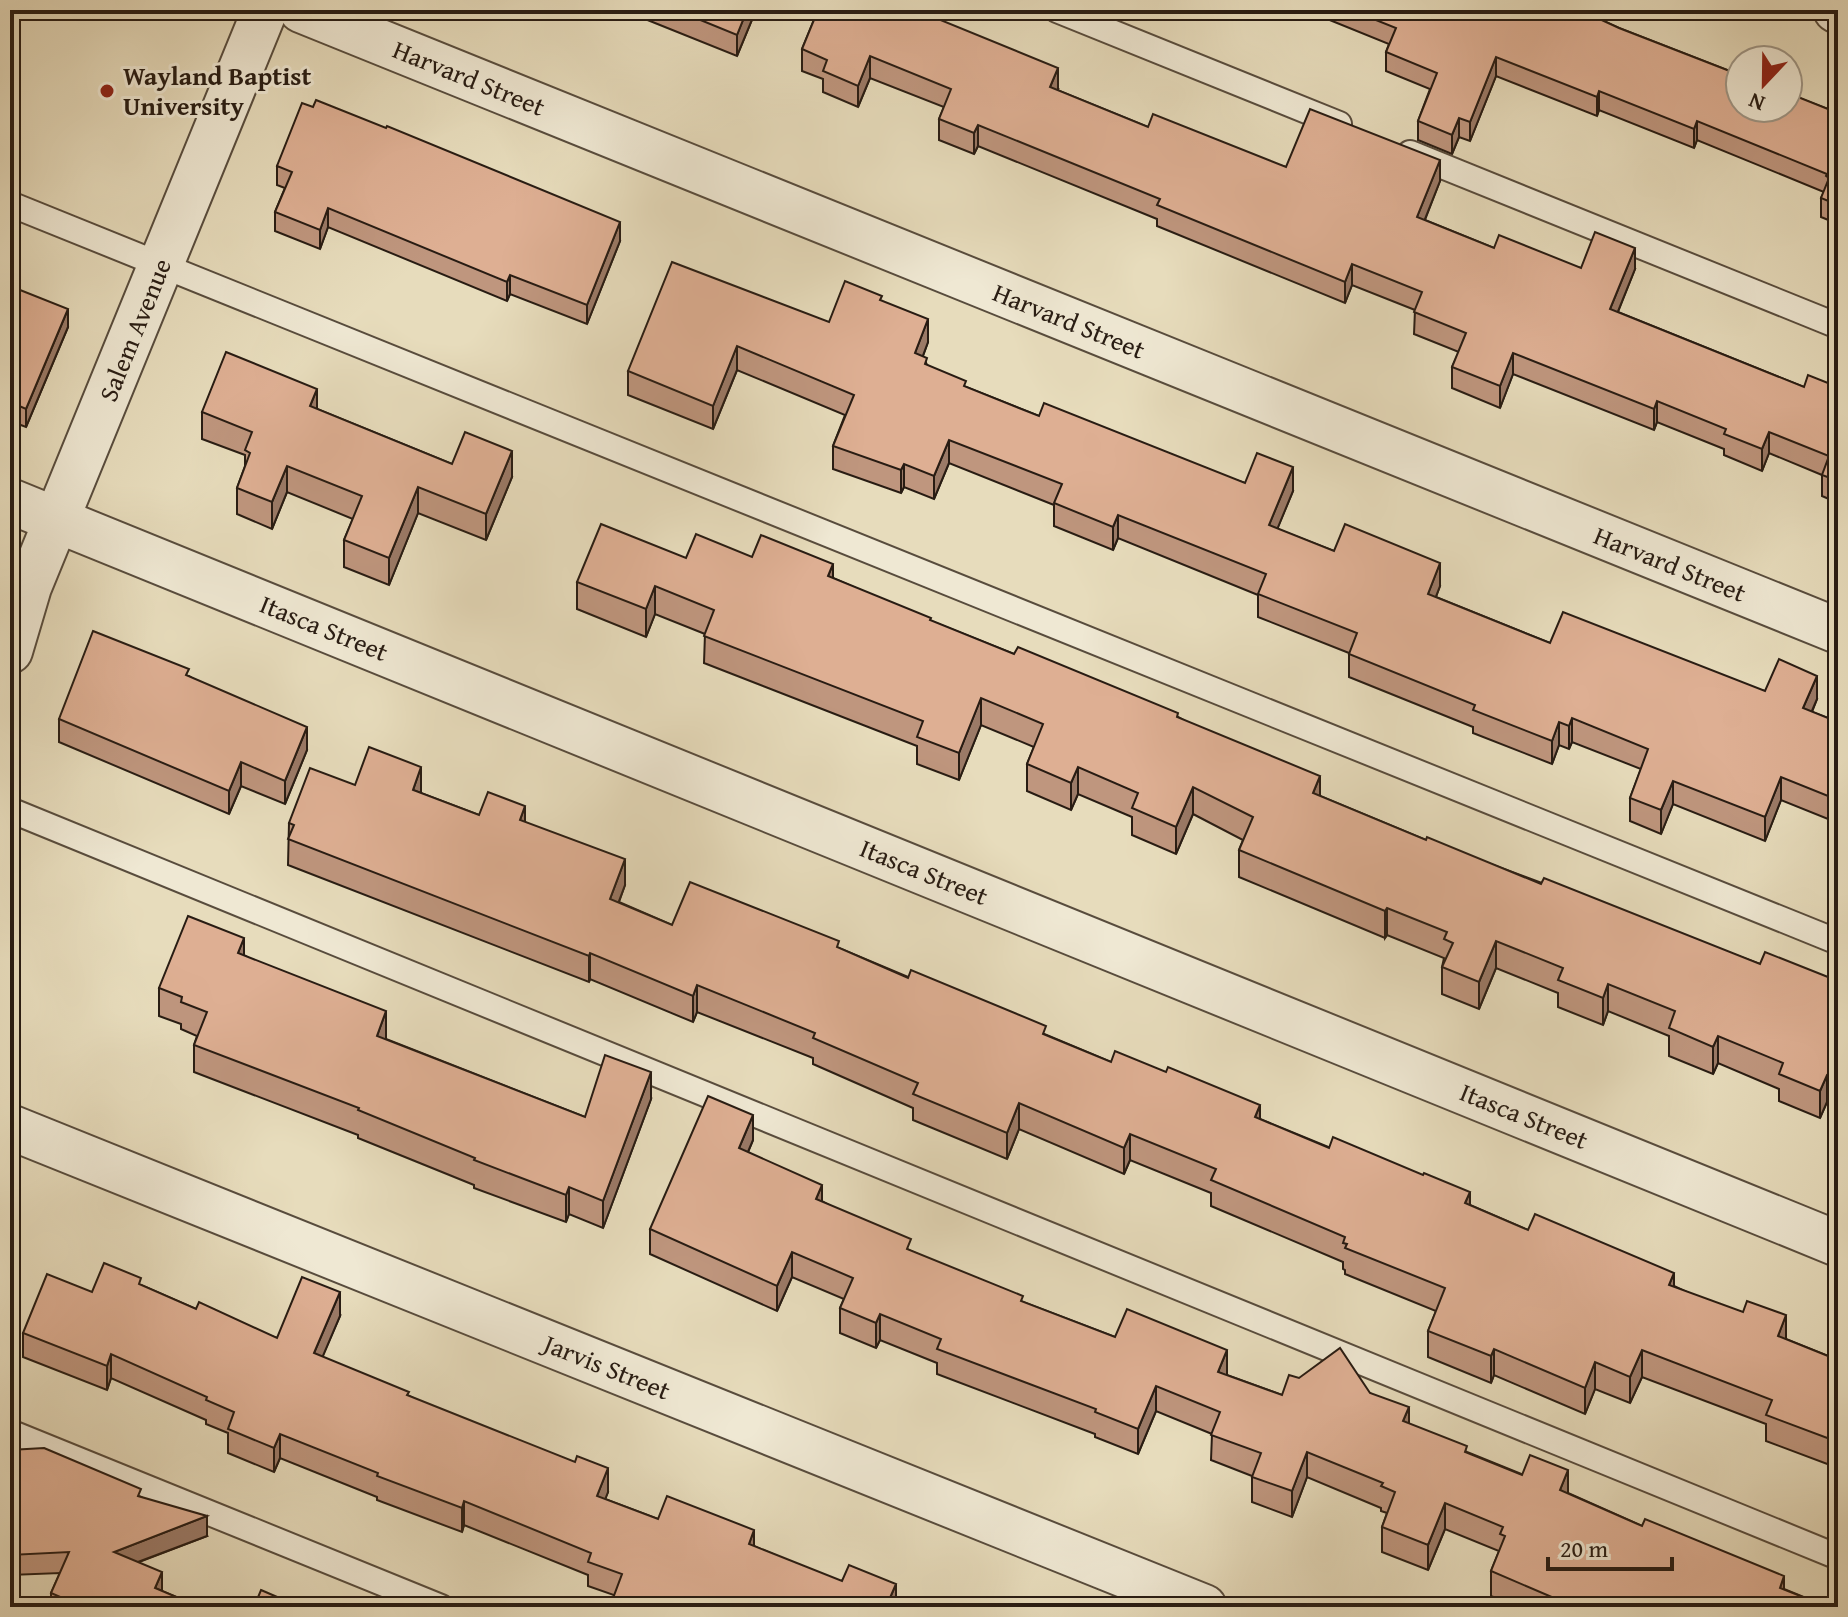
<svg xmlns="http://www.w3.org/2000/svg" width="1848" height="1617" font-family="'Gentium Book Plus',serif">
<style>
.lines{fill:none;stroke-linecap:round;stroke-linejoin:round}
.service-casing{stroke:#584c3d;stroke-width:28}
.minor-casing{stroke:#584c3d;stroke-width:48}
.service{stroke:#efe8d3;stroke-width:24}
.minor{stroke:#efe8d3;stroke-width:44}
.wall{fill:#bf967e;stroke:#281c13;stroke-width:2}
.shaded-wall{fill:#9b7a67;stroke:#281c13;stroke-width:2}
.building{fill:#deaf93;stroke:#281c13;stroke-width:2}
.poi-dot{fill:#8f2418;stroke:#efe8d3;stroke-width:3}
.labels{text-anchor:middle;stroke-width:6;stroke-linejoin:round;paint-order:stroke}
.poi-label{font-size:26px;font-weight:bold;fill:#281c13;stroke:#efe8d3;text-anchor:start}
.street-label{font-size:26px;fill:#281c13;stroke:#efe8d3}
</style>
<rect width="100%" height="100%" fill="#e7dcbc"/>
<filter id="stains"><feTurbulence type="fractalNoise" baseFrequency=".0025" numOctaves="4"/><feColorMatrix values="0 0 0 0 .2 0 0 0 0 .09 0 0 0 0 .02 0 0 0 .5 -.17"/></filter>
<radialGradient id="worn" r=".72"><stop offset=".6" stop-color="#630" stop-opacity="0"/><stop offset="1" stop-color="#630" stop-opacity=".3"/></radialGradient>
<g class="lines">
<defs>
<g id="service">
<path d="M1057,10l282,114"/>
<path d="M1410,153l428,173"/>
<path d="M10,204l1828,738"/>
<path d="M10,810l1828,747"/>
<path d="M10,1432l431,175"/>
</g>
<g id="minor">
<path d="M301,10l1537,621"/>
<path d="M1836,10l2,1"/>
<path d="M10,501l1828,743"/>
<path d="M10,651l19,-64 236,-577"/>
<path d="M10,1127l1194,480"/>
</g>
</defs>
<use href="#service" class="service-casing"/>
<use href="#minor" class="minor-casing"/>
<use href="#service" class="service"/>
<use href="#minor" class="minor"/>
</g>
<g class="wall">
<path d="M629,10h127l-19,46 -92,-37v-3z"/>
<path d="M818,10l240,79 -1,1 91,37 138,40 154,14 -15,39 69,28 87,20 54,1 -17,43 186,75h34v116l-16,-7v-21l-53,-22 -7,18 -38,-16v-6l-67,-27 -3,8 -141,-56 -13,34 -48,-20v-21l7,-15 -45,-18 1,-24 -63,-25 -7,18 -188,-77v-7l-179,-73 -4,8 -35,-14v-21l5,-12 -74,-29 -12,29 -35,-15v-13l-21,-8v-22z"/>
<path d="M1305,10h287l5,8 22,10 219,85v111l-17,-7v-19l3,-6 -127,-52 -3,8 -95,-38 -2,6 -101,-40 -26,65 -11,-4 -7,17 -34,-14v-19l12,-32 -44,-18v-19l3,-8z"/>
<path d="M277,166l343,75 -33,83 -77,-30 -3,7 -179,-74 -8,22 -45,-18v-19l10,-24 -8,-3z"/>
<path d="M10,286l58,41 -42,100 -16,-6z"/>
<path d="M882,301l46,41 -5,14 4,9 39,22 73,29 206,67 48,8 -16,38 57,22 106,35 -4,11 114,46 215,48 52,8 -5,13 26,10v101l-57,-23 -16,41 -92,-37 -12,30 -31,-13v-23l11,-29 -69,-27 -3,7 -10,-4 -7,19 -79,-31v-6l-124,-50v-24l-91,-36v-22l-140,-57 -5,12 -59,-24v-21l-105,-42 -15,36 -30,-12 -3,6 -68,-24v-23l12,-31 -108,-45 -24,59 -85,-34v-24l201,-49z"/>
<path d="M317,409l135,55 60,13 -26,63 -68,-27 -29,72 -45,-18v-27l9,-21 -66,-27 -15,37 -35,-15v-26l8,-22v-11l-43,-16v-27z"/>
<path d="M752,557l81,21 98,43 83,33 164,63 142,79 106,44 334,124 78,17v126l-11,-5 -7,16 -41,-17v-12l-61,-26 -5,11 -44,-18v-20l-61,-25 -5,14 -45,-18v-14l-62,-25 -17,41 -37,-15v-27l2,-9 -57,-23 -2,3 -146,-61v-27l4,-10 -50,-26 -17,40 -44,-19v-18l-54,-23 -7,16 -44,-19v-27l7,-17 -53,-22 -22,55 -42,-16v-18l-213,-83 1,-29 -50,-20 -9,23 -69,-28v-27l109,-24z"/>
<path d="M189,676l118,74 -22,54 -44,-18 -12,28 -170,-72v-23z"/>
<path d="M355,785l66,8 58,22 46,7 100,63 -6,17 53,23 167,23 272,114 149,57 210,86 58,25 146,56 112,53 52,21v108l-72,-27v-17l-124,-47 -12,26 -35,-14 -10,25 -91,-39 -3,8 -63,-26v-26l8,-20 -91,-37v-4l-2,-1v-7l-132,-56v-13l-81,-33 -6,14 -105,-45 -12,30 -94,-39v-12l-100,-44v-6l-116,-46 -4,10 -103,-43 -1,3 -301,-117 1,-42z"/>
<path d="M244,955l142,84 199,78 66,-18 -48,129 -34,-14 -3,8 -92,-34v-3l-116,-47v-3l-164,-63v-27l3,-9 -16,-7v-5l-22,-8v-28z"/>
<path d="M753,1140l-5,12 74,49 89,50 112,51 92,35 112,38 55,20 17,-17 71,15 39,31 58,28 101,41 216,96 44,18h-312l-25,-11v-25l8,-20 -54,-22 -17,41 -46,-18v-25l5,-14 -6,-2v-3l-74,-31 -15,40 -40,-15v-26l-41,-16 1,-26 -56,-23 -18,43 -43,-17v-3l-158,-60v-11l-57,-23 -4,8 -36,-15v-25l4,-9 -52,-22 -15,34 -127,-57v-25z"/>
<path d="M141,1285l55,24 81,29 63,-22 -18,41 87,39 199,96 -3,7 53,20 96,27 142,61h-284v-6l2,-6 -26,-9v-11l-124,-50 -2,7 -85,-32v-3l-97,-39 -6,14 -46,-19v-20l-22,-9v-4l-95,-42 -4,12 -84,-33v-24l69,-41z"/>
<path d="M10,1450l131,47 66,39 -68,26 23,29 38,16h-149v-14l9,-20 -50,2z"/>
</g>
<g class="shaded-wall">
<path d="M747,10h9l-19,46v-21z"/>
<path d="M870,56v22l-12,29v-21z"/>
<path d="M1496,57v19l-26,65v-19z"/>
<path d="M1058,68v21l-8,20v-22z"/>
<path d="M1599,91v19l-2,6v-19z"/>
<path d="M1459,118v19l-7,17v-19z"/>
<path d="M1697,121v19l-3,8v-19z"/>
<path d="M978,125v21l-4,8v-21z"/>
<path d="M1440,160v21l-23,58v-22z"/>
<path d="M328,208v19l-8,22v-19z"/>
<path d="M620,222v19l-33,83v-19z"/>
<path d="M1635,248v21l-25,62v-22z"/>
<path d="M1352,264v21l-7,18v-21z"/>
<path d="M510,275v19l-3,7v-19z"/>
<path d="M68,309v18l-42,100v-18z"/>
<path d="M928,319v23l-13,35v-24z"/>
<path d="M737,346v24l-24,59v-23z"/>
<path d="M1513,353v21l-13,34v-22z"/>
<path d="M317,389v26l-7,-9z"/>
<path d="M1657,401v21l-3,8v-21z"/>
<path d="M1769,432v21l-7,18v-22z"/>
<path d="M949,440v23l-15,36v-23z"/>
<path d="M512,451v26l-26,63v-26z"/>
<path d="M904,464v23l-3,6v-23z"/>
<path d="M287,466v26l-15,37v-27z"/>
<path d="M1293,467v24l-24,58v-24z"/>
<path d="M418,487v26l-29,72v-27z"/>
<path d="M1118,515v23l-5,12v-23z"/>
<path d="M1440,563v23l-12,31v-23z"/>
<path d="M833,564v27l-5,-15z"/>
<path d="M655,586v28l-9,23v-28z"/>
<path d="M1817,676v23l-14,33v-24z"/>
<path d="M981,698v27l-22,55v-27z"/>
<path d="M1572,718v24l-3,7v-23z"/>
<path d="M1559,722v23l-7,19v-23z"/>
<path d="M307,727v23l-22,54v-23z"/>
<path d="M241,762v24l-12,28v-23z"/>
<path d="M421,767v26l-8,-3z"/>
<path d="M1078,767v27l-7,16v-27z"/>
<path d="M1320,776v27l-7,-10z"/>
<path d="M1781,777v23l-16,41v-24z"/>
<path d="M1673,781v23l-12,30v-24z"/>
<path d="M1193,787v27l-17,40v-27z"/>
<path d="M525,806v26l-5,-12z"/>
<path d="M625,859v26l-15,40v-26z"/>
<path d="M1387,908v27l-2,3v-27z"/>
<path d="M244,938v27l-6,-12z"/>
<path d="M1496,941v27l-17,41v-27z"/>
<path d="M590,953v26l-1,3v-26z"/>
<path d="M1608,984v27l-5,14v-27z"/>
<path d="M697,985v27l-4,10v-26z"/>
<path d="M386,1011v28l-9,24v-27z"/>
<path d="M1718,1036v27l-5,11v-27z"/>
<path d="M651,1072v27l-48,129v-27z"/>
<path d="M1827,1075v27l-7,16v-27z"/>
<path d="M1019,1103v26l-12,30v-26z"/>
<path d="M1260,1105v26l-5,-14z"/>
<path d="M753,1115v25l-14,33v-25z"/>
<path d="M1130,1134v26l-6,14v-26z"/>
<path d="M822,1185v25l-6,-11z"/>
<path d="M569,1187v27l-3,8v-27z"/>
<path d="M1470,1192v26l-5,-15z"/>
<path d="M792,1252v25l-15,34v-25z"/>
<path d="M1674,1273v26l-5,-14z"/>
<path d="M340,1292v24l-26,61v-24z"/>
<path d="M880,1314v26l-4,8v-25z"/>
<path d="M1786,1315v27l-8,-6z"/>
<path d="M1494,1349v26l-3,8v-27z"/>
<path d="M1227,1350v26l-9,-4z"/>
<path d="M1642,1350v27l-12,26v-26z"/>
<path d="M111,1354v24l-4,12v-24z"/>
<path d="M1595,1362v27l-10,25v-26z"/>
<path d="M1156,1386v25l-18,43v-25z"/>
<path d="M1409,1407v26l-6,-12z"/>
<path d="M280,1434v24l-6,14v-24z"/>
<path d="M1307,1452v25l-15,40v-26z"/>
<path d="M608,1468v24l-11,28v-24z"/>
<path d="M1568,1470v25l-8,-5z"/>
<path d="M464,1501v24l-2,7v-24z"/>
<path d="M1445,1503v26l-17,41v-25z"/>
<path d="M207,1516v20l-93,35v-19z"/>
<path d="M754,1530v24l-5,-10z"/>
<path d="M162,1572v19l-7,-3z"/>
<path d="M1784,1576v25l-4,-13z"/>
<path d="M896,1584v23h-10z"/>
</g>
<g class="building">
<path d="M676,10h71l-10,25z"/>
<path d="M818,10h82l24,9 2,-5 132,54 -8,19 98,40 5,-13 133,53 24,-58 130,51 -23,57 77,31 5,-13 82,33 14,-36 40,16 -25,61 194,78 4,-12 30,12v94l-16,-6 7,-19 -60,-24 -7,17 -38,-15 2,-5 -69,-28 -3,8 -141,-56 -13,33 -48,-19 14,-34 -52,-21 8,-20 -70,-28 -7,18 -188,-77 3,-6 -182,-74 -4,8 -35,-14 12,-30 -81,-33 -12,30 -35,-15 4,-11 -25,-11z"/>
<path d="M1351,10h241l5,2 -2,5 24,11 121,47v33h48v-15l50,20v92l-17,-7 8,-20 -3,-2 1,-2 -130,-53 -3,8 -95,-38 -2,6 -101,-40 -26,65 -11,-4 -7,17 -34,-14 19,-48 -51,-21 10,-24z"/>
<path d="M316,100l70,28 1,-2 233,96 -33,83 -77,-30 -3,7 -179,-74 -8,22 -45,-18 17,-40 -15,-6 25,-63 11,4z"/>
<path d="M672,262l157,60 16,-41 37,15 -2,4 48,19 -13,34 12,5 -2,6 41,17 -2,5 75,30 5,-13 201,80 12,-30 36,14 -24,58 65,26 11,-27 95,39 -12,31 122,49 13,-31 202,79 14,-32 38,17 -14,32 35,14v78l-57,-23 -16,40 -92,-36 -12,29 -31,-12 18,-49 -76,-31 -3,8 -10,-4 -7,19 -79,-31 2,-5 -126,-51 8,-21 -99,-39 8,-20 -148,-59 -5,12 -59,-24 8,-19 -113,-44 -15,36 -30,-12 -3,6 -68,-24 21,-51 -117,-49 -24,60 -85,-35z"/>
<path d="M10,286l58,23 -42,100 -16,-7z"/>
<path d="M226,352l91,37 -7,17 142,58 13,-32 47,19 -26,63 -68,-27 -29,71 -45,-18 18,-44 -75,-30 -15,36 -35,-14 13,-35 -5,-3 7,-18 -50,-20z"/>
<path d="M601,524l85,34 10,-24 56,23 9,-22 72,29 -5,12 103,42 -1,2 84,34 4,-7 160,66 -1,4 143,59 -7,17 113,47 1,-3 114,47 3,-6 216,86 5,-12 73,29v99l-11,-5 -7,16 -41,-17 4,-11 -65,-27 -5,11 -44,-19 6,-17 -67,-27 -5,14 -45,-18 5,-12 -67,-27 -17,41 -37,-15 11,-24 -9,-4 3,-7 -60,-24 -2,3 -146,-61 14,-33 -60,-30 -17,40 -44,-19 6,-15 -60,-26 -7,16 -44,-19 16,-40 -62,-26 -22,55 -42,-16 6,-16 -219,-85 10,-26 -59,-24 -9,23 -69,-27z"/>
<path d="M93,631l96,38 -3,6 121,52 -22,54 -44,-19 -12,29 -170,-72z"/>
<path d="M369,747l52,20 -8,23 66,25 9,-23 37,14 -5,14 105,39 -15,40 62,26 18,-43 149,59 -2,6 71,31 3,-8 135,56 -3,8 68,28 4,-11 51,21 2,-5 92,38 -5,12 74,31 4,-11 90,38 1,-2 46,19 -5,11 63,27 7,-16 139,59 -5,12 74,27 4,-11 39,14 -8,21 60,24v82l-72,-27 6,-15 -130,-50 -12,27 -35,-15 -10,26 -91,-39 -3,7 -63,-25 17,-43 -100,-40 2,-4 -4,-1 2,-6 -134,-57 5,-11 -86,-35 -6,14 -105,-45 -12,30 -94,-39 5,-11 -105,-45 2,-5 -118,-48 -4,11 -103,-43 -1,3 -301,-117 6,-14 -5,-2 21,-55 45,17z"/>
<path d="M188,916l56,22 -6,15 148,58 -9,25 208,81 20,-62 46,17 -48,129 -34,-14 -3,8 -92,-35 1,-2 -117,-48 1,-2 -165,-63 13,-33 -26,-10 1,-5 -23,-9z"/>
<path d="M708,1096l45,19 -14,33 83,37 -6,14 95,40 -4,10 116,47 -2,5 94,36 12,-28 100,41 -9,22 64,23 7,-20 10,3 41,-30 30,45 39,14 -6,14 64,25 -2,6 57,23 8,-20 38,15 -8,20 82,36 3,-7 139,57 -4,12 48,19h-253l-84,-36 14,-35 -5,-2 3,-7 -58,-24 -17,42 -46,-18 13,-35 -14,-6 2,-3 -76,-31 -15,39 -40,-14 9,-24 -50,-18 9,-23 -64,-26 -18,43 -43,-17 1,-3 -159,-60 4,-10 -61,-25 -4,9 -36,-15 13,-30 -61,-26 -15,34 -127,-57z"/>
<path d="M104,1263l37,15 -2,6 57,25 3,-7 78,36 25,-61 38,15 -26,61 95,39 -2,3 168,67 2,-6 31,12 -11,28 61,23 9,-23 87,34 -5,14 93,37 7,-16 47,19 -10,23h-217l-4,-2 -1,2h-35l-17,-6 10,-27 -34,-12 3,-9 -127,-52 -2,7 -85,-32 1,-3 -98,-39 -6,14 -46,-19 6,-17 -28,-12 1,-3 -96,-43 -4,12 -84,-33 24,-59 45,18z"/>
<path d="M44,1448l97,41 -3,7 69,20 -93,36 48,20 -7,16 45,19h-117l-32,-14 18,-41 -59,3v-105z"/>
<path d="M261,1590l37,16v1h-44z"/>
</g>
<circle class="poi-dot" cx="107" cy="91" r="8"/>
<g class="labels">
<g class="poi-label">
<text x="123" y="85">Wayland Baptist<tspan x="123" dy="30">University</tspan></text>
</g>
<g class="street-label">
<text transform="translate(469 78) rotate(22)" y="9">Harvard Street</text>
<text transform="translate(1069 321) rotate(22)" y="9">Harvard Street</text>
<text transform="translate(135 330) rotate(-68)" y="9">Salem Avenue</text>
<text transform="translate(1670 564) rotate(22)" y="9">Harvard Street</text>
<text transform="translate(324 628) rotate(22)" y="9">Itasca Street</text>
<text transform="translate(924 872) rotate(22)" y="9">Itasca Street</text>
<text transform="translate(1524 1116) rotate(22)" y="9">Itasca Street</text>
<text transform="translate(607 1367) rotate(22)" y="9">Jarvis Street</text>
</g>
</g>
<rect width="1848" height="1617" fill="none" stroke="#e7dcbc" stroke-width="40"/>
<rect x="12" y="12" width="1824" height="1593" fill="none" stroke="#281c13" stroke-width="4"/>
<rect x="20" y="20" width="1808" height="1577" fill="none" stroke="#281c13" stroke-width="2"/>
<g transform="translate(1764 84) rotate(202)"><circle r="38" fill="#efe8d3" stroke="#9f9686" stroke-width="2"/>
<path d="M0-6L14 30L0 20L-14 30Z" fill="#8f2418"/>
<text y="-12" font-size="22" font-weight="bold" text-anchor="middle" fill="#281c13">N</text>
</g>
<path d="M1548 1557v12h124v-12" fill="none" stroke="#281c13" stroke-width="4"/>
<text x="1560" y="1557" font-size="24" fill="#281c13" stroke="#efe8d3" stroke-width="6" paint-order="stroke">20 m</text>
<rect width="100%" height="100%" filter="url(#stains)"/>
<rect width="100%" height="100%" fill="url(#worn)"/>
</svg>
